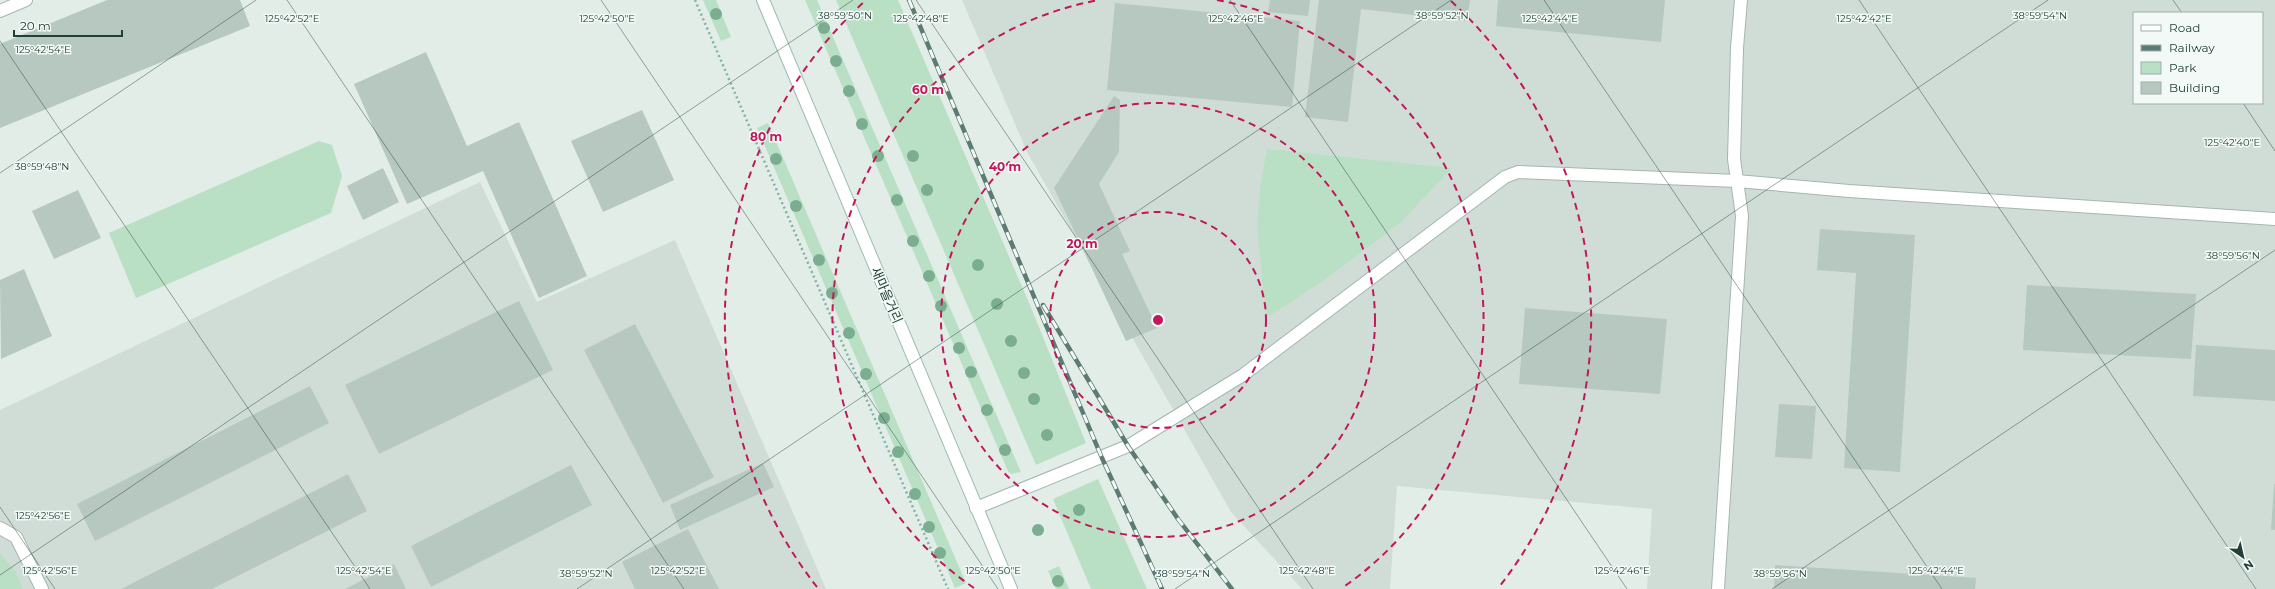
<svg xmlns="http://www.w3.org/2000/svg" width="2275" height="589" font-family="Montserrat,'Noto Sans KR',sans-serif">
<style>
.built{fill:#d0ddd7;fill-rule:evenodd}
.green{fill:#b9e0c4}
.building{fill:#b7c8c1}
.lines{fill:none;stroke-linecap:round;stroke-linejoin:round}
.service-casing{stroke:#a4b6b0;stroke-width:14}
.minor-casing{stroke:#a4b6b0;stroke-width:14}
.secondary-casing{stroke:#9fbab1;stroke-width:14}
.path{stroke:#80b3a4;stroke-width:2.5;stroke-dasharray:2 3;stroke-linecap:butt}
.service{stroke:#fff;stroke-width:12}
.minor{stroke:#fff;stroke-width:12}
.secondary{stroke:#fff;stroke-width:12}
.rail-casing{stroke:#5b7b73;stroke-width:4.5}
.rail{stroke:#f3f9f6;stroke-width:3;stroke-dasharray:9;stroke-linecap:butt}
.tree{fill:#7bae90}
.ticks{fill:none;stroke:#204038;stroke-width:1;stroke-opacity:0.45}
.ring{fill:none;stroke:#c2185b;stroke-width:2;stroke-dasharray:7 5}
.labels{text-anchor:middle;stroke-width:3;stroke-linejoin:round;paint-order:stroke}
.street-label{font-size:13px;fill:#204038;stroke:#f3f9f6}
.ticks-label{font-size:10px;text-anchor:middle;fill:#204038;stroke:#f3f9f6;stroke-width:3;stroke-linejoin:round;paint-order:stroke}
.centre{fill:#c2185b;stroke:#f3f9f6;stroke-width:2}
.ring-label{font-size:12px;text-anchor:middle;font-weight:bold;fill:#c2185b;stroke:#f3f9f6;stroke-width:3;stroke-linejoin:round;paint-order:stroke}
</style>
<rect width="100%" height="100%" fill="#e2ede8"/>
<g class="built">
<path d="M962,0h1313v589h-628l5,-80 -255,-23 -7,103h-88l-71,-77 -204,-360zM2134,13h128v90h-128z"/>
<path d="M480,182l57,120 138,-62 151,349h-826v-179z"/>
</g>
<g class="green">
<path d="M703,0h13l15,37 -10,4z"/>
<path d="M805,0h12l204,472 -10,2 -3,-3z"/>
<path d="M836,0h62l132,305 56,138 -50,22z"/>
<path d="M768,123l198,460 -11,5 -198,-460z"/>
<path d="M319,141l13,4 10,31 -11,37 -195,85 -27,-65z"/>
<path d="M1267,149l185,19 -52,55 -77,58 -57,37 -9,-91 3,-38z"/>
<path d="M1098,479l49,110h-56l-38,-90z"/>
<path d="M0,553l15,18 8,18h-23z"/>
<path d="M1059,566l10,23h-13l-8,-18z"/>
</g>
<g class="building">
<path d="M107,0h133l10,26 -250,102v-84z"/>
<path d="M1270,0h40l-2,16 -40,-4z"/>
<path d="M1319,0h151l-3,21 -106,-12 -13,113 -43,-5z"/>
<path d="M1498,0h167l-4,42 -165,-16z"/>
<path d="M1115,3l185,18 -8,86 -185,-17z"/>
<path d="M426,52l41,94 52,-24 68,154 -48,22 -56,-127 -76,33 -53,-120z"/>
<path d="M1114,96l6,4 -1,52 -20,32 31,67 -8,3 35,74 -31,13 -72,-153z"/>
<path d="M642,110l32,70 -71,32 -32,-71z"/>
<path d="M383,168l16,34 -36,18 -16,-34z"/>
<path d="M78,190l23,48 -47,21 -22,-48z"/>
<path d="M1820,229l95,6 -15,237 -56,-4 12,-195 -39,-3z"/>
<path d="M24,269l28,67 -51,23 -1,-79z"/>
<path d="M2027,285l169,9 -5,65 -168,-9z"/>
<path d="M519,301l34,69 -174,84 -34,-69z"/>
<path d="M1525,308l142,11 -7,75 -141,-10z"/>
<path d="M635,324l79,153 -51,26 -79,-153z"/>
<path d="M2196,345l79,5v51l-82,-5z"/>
<path d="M310,386l19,37 -234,118 -18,-37z"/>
<path d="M1779,404l37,2 -4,53 -37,-2z"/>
<path d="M763,463l11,24 -94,43 -10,-25z"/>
<path d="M571,465l21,40 -161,82 -20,-41z"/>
<path d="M348,474l19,37 -155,78h-91z"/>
<path d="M2274,484h1v46h-4z"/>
<path d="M688,529l31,60h-84l-13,-27z"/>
<path d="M394,564l12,25h-61z"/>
<path d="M1775,565l201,13 -1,11h-201z"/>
</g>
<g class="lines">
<defs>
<g id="service">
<path d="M976,508l152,-62 115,-71 262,-198 13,-5 219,9 112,10 426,28"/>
<path d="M0,528l16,9 26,52"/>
<path d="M1718,589l24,-373 -8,-57 3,-111 4,-48"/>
</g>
<path id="minor" d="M0,11l26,-11"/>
<path id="secondary" d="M763,0l248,589"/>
</defs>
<use href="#service" class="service-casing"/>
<use href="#minor" class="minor-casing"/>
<use href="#secondary" class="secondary-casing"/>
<path class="path" d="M695,0l253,589"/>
<use href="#service" class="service"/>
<use href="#minor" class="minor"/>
<use href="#secondary" class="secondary"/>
<defs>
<g id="rail">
<path d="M909,0l193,458 60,131"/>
<path d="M1043,305l85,141 50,73 54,70"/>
</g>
</defs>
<use href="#rail" class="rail-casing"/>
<use href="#rail" class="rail"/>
</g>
<g class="tree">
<circle cx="716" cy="14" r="6"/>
<circle cx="824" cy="28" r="6"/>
<circle cx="836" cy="61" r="6"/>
<circle cx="849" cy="91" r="6"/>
<circle cx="862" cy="124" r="6"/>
<circle cx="878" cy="156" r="6"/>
<circle cx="913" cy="156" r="6"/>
<circle cx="776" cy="159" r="6"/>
<circle cx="927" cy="190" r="6"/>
<circle cx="897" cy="200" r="6"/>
<circle cx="796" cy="206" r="6"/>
<circle cx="913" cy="241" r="6"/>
<circle cx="819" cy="260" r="6"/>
<circle cx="978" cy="265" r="6"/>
<circle cx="929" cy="276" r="6"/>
<circle cx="832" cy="293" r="6"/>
<circle cx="997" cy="304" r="6"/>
<circle cx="941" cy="306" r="6"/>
<circle cx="849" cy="333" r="6"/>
<circle cx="1011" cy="341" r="6"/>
<circle cx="959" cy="348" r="6"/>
<circle cx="971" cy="372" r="6"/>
<circle cx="1024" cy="373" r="6"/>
<circle cx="866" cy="374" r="6"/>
<circle cx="1034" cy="399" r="6"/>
<circle cx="987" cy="410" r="6"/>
<circle cx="884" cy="418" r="6"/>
<circle cx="1047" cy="435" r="6"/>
<circle cx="1005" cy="450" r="6"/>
<circle cx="898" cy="452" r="6"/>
<circle cx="915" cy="494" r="6"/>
<circle cx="1079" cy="510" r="6"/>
<circle cx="929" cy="527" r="6"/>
<circle cx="1038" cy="530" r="6"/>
<circle cx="940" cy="553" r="6"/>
<circle cx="1058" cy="581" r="6"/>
</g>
<path class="ticks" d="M287,0l397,589M601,0l397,589M916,0l397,589M1230,0l397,589M1544,0l398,589M1859,0l397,589M2173,0l9,13M0,41l370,548M2243,103l32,48M0,173l256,-173M0,507l55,82M0,575l853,-575M577,589l874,-589M1175,589l873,-589M1772,589l503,-339"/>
<g class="ring">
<circle cx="1158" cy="320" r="108"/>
<circle cx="1158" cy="320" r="217"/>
<path d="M974 588A325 325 0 0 1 1099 0M1217 0A325 325 0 0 1 1342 588"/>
<path d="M817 587A433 433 0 0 1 865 1M1451 1A433 433 0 0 1 1499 587"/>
</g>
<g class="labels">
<g class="street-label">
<text transform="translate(887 295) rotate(67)" y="5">새마을거리</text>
</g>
</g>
<g class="ticks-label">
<text x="845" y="19">38°59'50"N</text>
<text x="1442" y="19">38°59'52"N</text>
<text x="2040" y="19">38°59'54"N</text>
<text x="1864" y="22">125°42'42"E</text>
<text x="292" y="22">125°42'52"E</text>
<text x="607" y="22">125°42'50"E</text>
<text x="921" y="22">125°42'48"E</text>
<text x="1236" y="22">125°42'46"E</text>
<text x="1550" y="22">125°42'44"E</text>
<text x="43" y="53">125°42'54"E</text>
<text x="2232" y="146">125°42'40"E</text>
<text x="42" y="170">38°59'48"N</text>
<text x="2233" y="259">38°59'56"N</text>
<text x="43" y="519">125°42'56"E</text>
<text x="50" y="574">125°42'56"E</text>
<text x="364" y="574">125°42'54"E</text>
<text x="678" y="574">125°42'52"E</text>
<text x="993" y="574">125°42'50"E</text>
<text x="1307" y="574">125°42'48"E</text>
<text x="1622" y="574">125°42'46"E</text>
<text x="1936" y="574">125°42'44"E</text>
<text x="586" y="577">38°59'52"N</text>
<text x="1183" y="577">38°59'54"N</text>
<text x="1780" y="577">38°59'56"N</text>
</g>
<circle cx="1158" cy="320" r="6" class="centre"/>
<g class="ring-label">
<text x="928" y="94">60 m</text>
<text x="766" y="141">80 m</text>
<text x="1005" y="171">40 m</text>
<text x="1082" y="248">20 m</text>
</g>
<rect x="2133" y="12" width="130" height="92" fill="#f3f9f6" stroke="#9fafaa"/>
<rect x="2141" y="25" width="20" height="6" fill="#ffffff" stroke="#9fafaa"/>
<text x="2169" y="32" font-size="12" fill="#204038">Road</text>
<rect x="2141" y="45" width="20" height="6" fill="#5b7b73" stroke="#9fafaa"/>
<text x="2169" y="52" font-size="12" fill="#204038">Railway</text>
<rect x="2141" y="62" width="20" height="12" fill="#b9e0c4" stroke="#9fafaa"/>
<text x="2169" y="72" font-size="12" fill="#204038">Park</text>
<rect x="2141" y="82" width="20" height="12" fill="#b7c8c1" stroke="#9fafaa"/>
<text x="2169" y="92" font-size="12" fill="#204038">Building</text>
<g transform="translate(2243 557) rotate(146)" stroke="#f3f9f6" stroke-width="3" paint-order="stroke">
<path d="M0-3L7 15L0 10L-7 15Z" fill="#204038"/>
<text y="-6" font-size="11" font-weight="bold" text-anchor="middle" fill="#204038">N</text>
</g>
<path d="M14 30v6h108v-6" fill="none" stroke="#204038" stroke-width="2"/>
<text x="20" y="30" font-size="12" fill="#204038" stroke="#f3f9f6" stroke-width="3" paint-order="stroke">20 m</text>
</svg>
